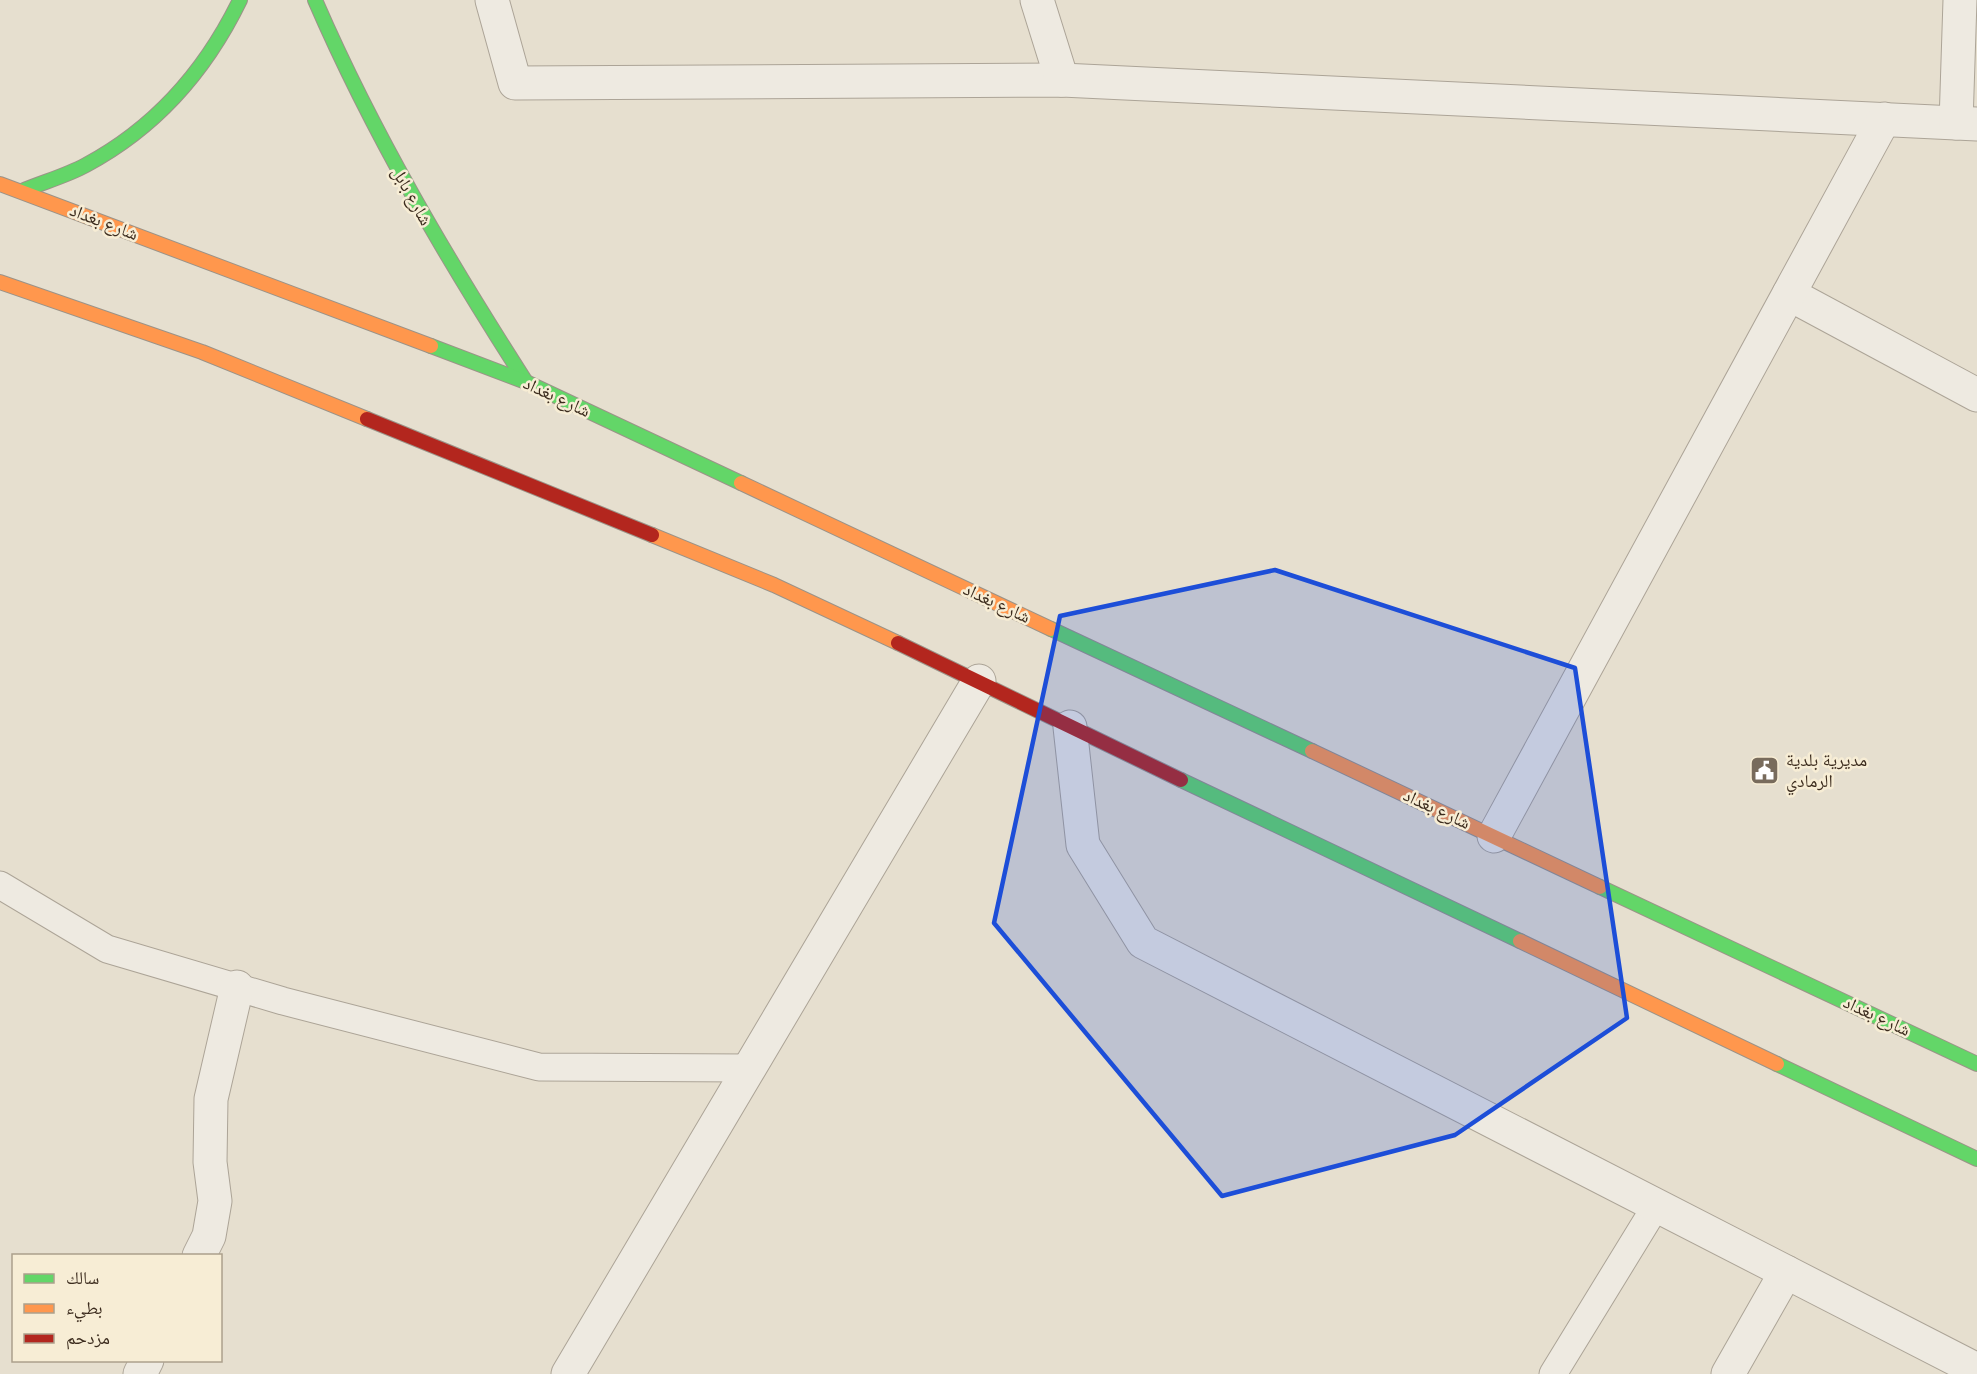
<svg xmlns="http://www.w3.org/2000/svg" width="1977" height="1374" font-family="'Roboto Serif','Noto Naskh Arabic',serif">
<style>
.lines{fill:none;stroke-linecap:round;stroke-linejoin:round}
.lane-casing{stroke:#aca497;stroke-width:29}
.street-casing{stroke:#aca497;stroke-width:35}
.fast-casing{stroke:#9b9388;stroke-width:16}
.slow-casing{stroke:#9b9388;stroke-width:16}
.jam-casing{stroke:#9b9388;stroke-width:16}
.lane{stroke:#eeeae1;stroke-width:27}
.street{stroke:#eeeae1;stroke-width:33}
.fast{stroke:#63d668;stroke-width:14}
.slow{stroke:#ff974d;stroke-width:14}
.jam{stroke:#b3261e;stroke-width:14}
.marked{fill:#1d4ed8;fill-opacity:0.2;stroke:#1d4ed8;stroke-width:4.5;stroke-linejoin:round}
.labels{text-anchor:middle;stroke-width:5;stroke-linejoin:round;paint-order:stroke}
.street-label{font-size:18px;fill:#3c2c1e;stroke:#f7edd5}
.poi-label{font-size:18px;fill:#3c2c1e;stroke:#f7edd5;text-anchor:start}
</style>
<rect width="100%" height="100%" fill="#e6dfcf"/>
<g class="lines">
<defs>
<g id="lane">
<path d="M0,885l107,64 176,52 256,66 211,1"/>
<path d="M1553,1374l103,-168"/>
</g>
<g id="street">
<path d="M492,0l23,83 547,-3 915,44"/>
<path d="M1037,0l25,80"/>
<path d="M1956,123l4,-123"/>
<path d="M1789,294l188,101"/>
<path d="M1070,727l13,118 60,97 834,428"/>
<path d="M1494,836l390,-717"/>
<path d="M199,1256l10,-20 6,-35 -5,-39 1,-63 26,-112"/>
<path d="M140,1374l7,-14"/>
<path d="M568,1374l411,-693"/>
<path d="M1728,1374l58,-102"/>
</g>
<g id="fast">
<path d="M315,0c58,134 132,259 211,382"/>
<path d="M22,191c21,-9 44,-15 64,-26 69,-37 120,-95 154,-165"/>
<path d="M431,346l95,36 215,101"/>
<path d="M1051,629l261,122"/>
<path d="M1181,780l339,161"/>
<path d="M1600,887l377,177"/>
<path d="M1777,1064l200,95"/>
</g>
<g id="slow">
<path d="M0,184l431,162"/>
<path d="M0,282l202,70 165,67"/>
<path d="M741,483l310,146"/>
<path d="M652,535l122,50 124,58"/>
<path d="M1312,751l288,136"/>
<path d="M1520,941l257,123"/>
</g>
<g id="jam">
<path d="M367,419l285,116"/>
<path d="M898,643l283,137"/>
</g>
</defs>
<use href="#lane" class="lane-casing"/>
<use href="#street" class="street-casing"/>
<use href="#fast" class="fast-casing"/>
<use href="#slow" class="slow-casing"/>
<use href="#jam" class="jam-casing"/>
<use href="#lane" class="lane"/>
<use href="#street" class="street"/>
<use href="#fast" class="fast"/>
<use href="#slow" class="slow"/>
<use href="#jam" class="jam"/>
</g>
<path class="marked" d="M1275,570l300,98 52,350 -172,117 -233,61 -228,-273 66,-307z"/>
<defs>
<symbol id="civic-square" viewBox="-11 -11 22 22"><rect x="-9" y="-9" width="18" height="18" rx="4" fill="#786b5c" stroke="#f7edd5"/><path d="M-.6-6.5H3V-4.5H.6V-3L4-1V1h2V6H-6V1h2V-1L-.6-3ZM-1.2 2.5V6h2.4V2.5Z" fill="#fff"/></symbol>
</defs>
<g fill-rule="evenodd">
<use href="#civic-square" x="1748" y="754" width="33" height="33"/>
</g>
<g class="labels">
<g class="street-label">
<text transform="translate(412 196) rotate(61)" y="6">شارع بابل</text>
<text transform="translate(104 222) rotate(21)" y="6">شارع بغداد</text>
<text transform="translate(557 397) rotate(25)" y="6">شارع بغداد</text>
<text transform="translate(997 603) rotate(25)" y="6">شارع بغداد</text>
<text transform="translate(1437 809) rotate(25)" y="6">شارع بغداد</text>
<text transform="translate(1877 1016) rotate(25)" y="6">شارع بغداد</text>
</g>
<g class="poi-label">
<text x="1786" y="766">مديرية بلدية<tspan x="1786" dy="21">الرمادي</tspan></text>
</g>
</g>
<rect x="12" y="1254" width="210" height="108" fill="#f7edd5" stroke="#aca08c" stroke-width="1.5"/>
<rect x="24" y="1274" width="30" height="9" fill="#63d668" stroke="#aca08c" stroke-width="1.5"/>
<text x="66" y="1284" font-size="18" fill="#3c2c1e">سالك</text>
<rect x="24" y="1304" width="30" height="9" fill="#ff974d" stroke="#aca08c" stroke-width="1.5"/>
<text x="66" y="1314" font-size="18" fill="#3c2c1e">بطيء</text>
<rect x="24" y="1334" width="30" height="9" fill="#b3261e" stroke="#aca08c" stroke-width="1.5"/>
<text x="66" y="1344" font-size="18" fill="#3c2c1e">مزدحم</text>
</svg>
